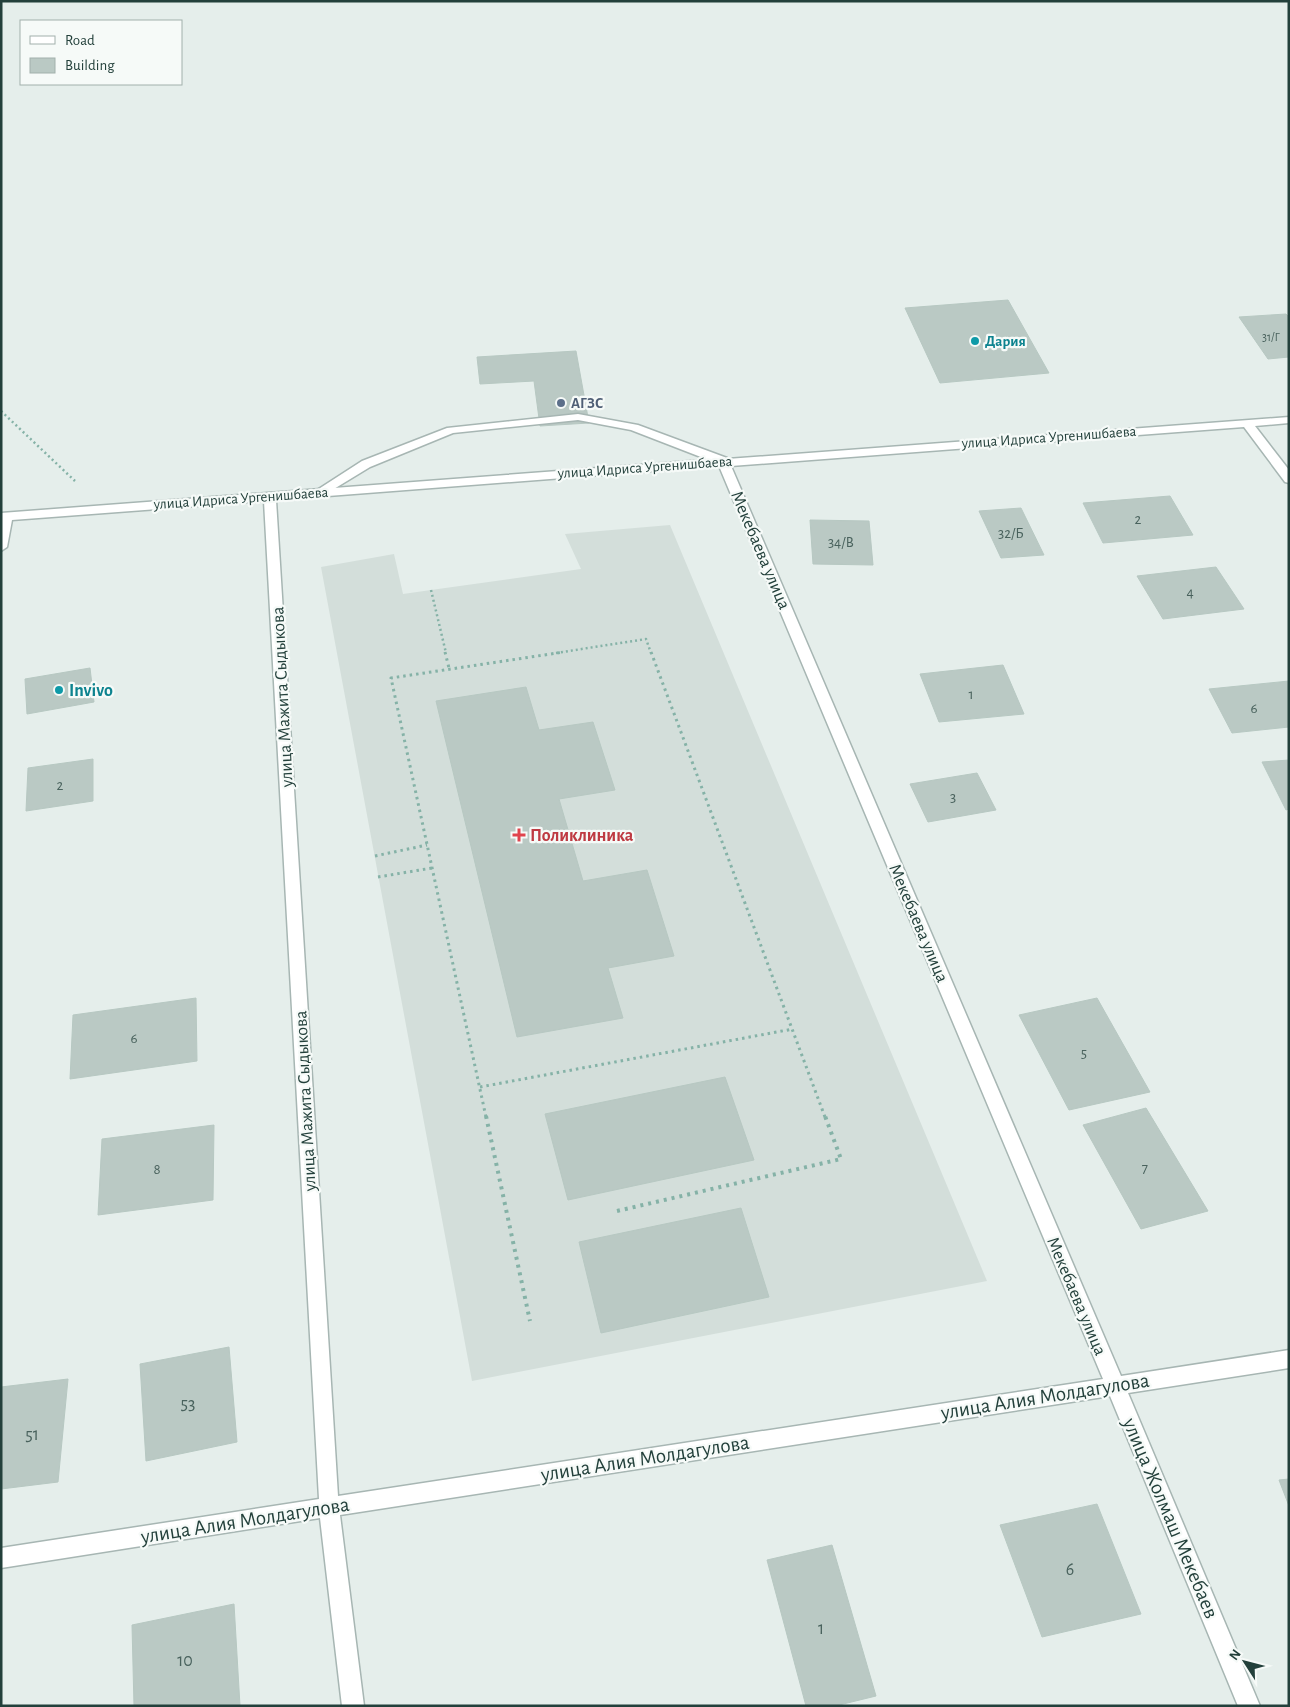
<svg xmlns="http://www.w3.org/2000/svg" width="1290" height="1707" font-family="'Alegreya Sans',sans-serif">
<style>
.built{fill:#d3deda}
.building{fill:#bac9c4;stroke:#b7c8c2}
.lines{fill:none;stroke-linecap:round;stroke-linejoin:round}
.service-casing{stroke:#a7b6b3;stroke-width:3}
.minor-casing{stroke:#a7b6b3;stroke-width:3}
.path-far2{stroke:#85b2a7;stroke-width:2.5;stroke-dasharray:2 3;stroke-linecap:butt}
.path-far1{stroke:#85b2a7;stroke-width:3;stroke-dasharray:2.5 4;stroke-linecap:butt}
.path{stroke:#85b2a7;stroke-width:4;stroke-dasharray:3 5;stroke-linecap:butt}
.service{fill:#fff;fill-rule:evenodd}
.minor{fill:#fff;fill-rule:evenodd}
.culture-dot{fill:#0f9aa8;stroke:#f6faf8;stroke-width:2}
.service-dot{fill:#5c6f8a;stroke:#f6faf8;stroke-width:2}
.health-dot{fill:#e0444e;stroke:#f6faf8;stroke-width:2}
.labels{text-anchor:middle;stroke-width:4.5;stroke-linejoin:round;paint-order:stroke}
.far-number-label{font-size:12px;fill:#49625d}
.far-culture-label{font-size:15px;font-weight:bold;fill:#0d838f;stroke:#f6faf8;text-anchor:start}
.far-service-label{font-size:15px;font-weight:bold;fill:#4e5e75;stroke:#f6faf8;text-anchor:start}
.far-street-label{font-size:15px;fill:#23403b;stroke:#f6faf8}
.number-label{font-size:15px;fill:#49625d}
.street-label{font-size:18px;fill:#23403b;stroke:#f6faf8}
.culture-label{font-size:18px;font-weight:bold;fill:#0d838f;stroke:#f6faf8;text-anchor:start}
.health-label{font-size:18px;font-weight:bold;fill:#be3a42;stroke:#f6faf8;text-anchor:start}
.near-number-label{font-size:18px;fill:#49625d}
.near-street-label{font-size:21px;fill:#23403b;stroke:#f6faf8}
</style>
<rect width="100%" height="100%" fill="#e5eeeb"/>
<path class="built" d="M670,525l317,756 -515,100 -151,-814 73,-13 9,40 28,-4 150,-21 -16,-35z"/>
<g class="building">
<path d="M1008,300l41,73 -109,10 -35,-75z"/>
<path d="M1286,314l3,3v40l-21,2 -29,-42z"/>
<path d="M576,351l13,72 -49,3 -6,-45 -54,3 -3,-27z"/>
<path d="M1170,496l23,39 -90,8 -20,-40z"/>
<path d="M1021,508l23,47 -43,3 -22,-47z"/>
<path d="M810,520l59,1 4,44 -60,-1z"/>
<path d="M1216,567l28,42 -81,10 -26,-43z"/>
<path d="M1003,665l21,49 -85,8 -19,-48z"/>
<path d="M90,668l4,34 -67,12 -2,-35z"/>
<path d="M1289,681v46l-57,6 -23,-44z"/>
<path d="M526,687l13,43 54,-8 22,68 -56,9 24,82 64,-11 27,86 -66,12 15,50 -106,19 -81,-336z"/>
<path d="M93,759v42l-67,10 2,-43z"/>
<path d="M1289,760v49l-3,1 -24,-48z"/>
<path d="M977,773l19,37 -68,12 -18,-38z"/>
<path d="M196,998l1,63 -127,18 3,-64z"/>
<path d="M1097,998l53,94 -81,18 -50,-95z"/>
<path d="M725,1077l29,83 -186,40 -23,-86z"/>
<path d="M1146,1108l62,103 -67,18 -58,-104z"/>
<path d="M214,1125l-1,75 -115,15 4,-76z"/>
<path d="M741,1208l28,89 -168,36 -22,-91z"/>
<path d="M229,1347l8,95 -91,19 -6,-97z"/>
<path d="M68,1379l-10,103 -57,7v-102z"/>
<path d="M1289,1479v27l-10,-26z"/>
<path d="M1097,1504l44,110 -99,23 -42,-112z"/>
<path d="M832,1545l44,151 -41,10h-29l-39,-146z"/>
<path d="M234,1604l6,102h-106l-2,-81z"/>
</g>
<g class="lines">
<defs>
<path id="service" d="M578,414l60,11 89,33 2,3 -2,3h-8l-88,-34 -53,-10 -125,13 -83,34 -46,28 -4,1 -6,-4 48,-31 85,-33z"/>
<path id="minor" d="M1289,417v6l-34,3 34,44v13l-4,-1 -41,-55 -513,39 390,910 168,-26v18l-161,25 132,313h-22l-128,-310 -770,119 24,191h-22l-22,-188 -319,50v-20l318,-49 -55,-998 -252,19 -5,27 -6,4v-38l717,-54 5,-2 4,2zM719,466l384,913 -765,117 -62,-996z"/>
</defs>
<use href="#service" class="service-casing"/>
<use href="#minor" class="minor-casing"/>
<g class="path-far2">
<path d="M1,411l74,70"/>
<path d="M431,590l15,63"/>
<path d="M556,653l90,-14 5,14"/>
</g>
<g class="path-far1">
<path d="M445,652l4,16"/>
<path d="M651,652l174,465"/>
<path d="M375,856l52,-11"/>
<path d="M378,877l54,-9"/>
<path d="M480,1087l313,-58"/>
<path d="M486,1117l-95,-439 173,-26"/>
</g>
<g class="path">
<path d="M486,1116l44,205"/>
<path d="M617,1211l224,-52 -16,-43"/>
</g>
<use href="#service" class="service"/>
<use href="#minor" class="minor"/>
</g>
<g class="culture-dot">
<circle cx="975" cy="341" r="5"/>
<circle cx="59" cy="690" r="5"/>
</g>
<circle class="service-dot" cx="561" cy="403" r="5"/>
<path class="health-dot" d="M516.5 827.5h5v5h5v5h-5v5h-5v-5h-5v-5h5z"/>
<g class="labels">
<g class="far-number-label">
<text x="1271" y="341">31/Г</text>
</g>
<g class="far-culture-label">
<text x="985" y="346">Дария</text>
</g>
<g class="far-service-label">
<text x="571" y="408">АГЗС</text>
</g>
<g class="far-street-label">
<text transform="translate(1049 437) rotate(-4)" y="5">улица Идриса Ургенишбаева</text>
<text transform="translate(645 467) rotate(-4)" y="5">улица Идриса Ургенишбаева</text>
<text transform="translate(241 498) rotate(-4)" y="5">улица Идриса Ургенишбаева</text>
</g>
<g class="number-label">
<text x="1138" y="524">2</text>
<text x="1011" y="538">32/Б</text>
<text x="841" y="547">34/В</text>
<text x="1190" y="597">4</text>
<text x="971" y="699">1</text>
<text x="1254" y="713">6</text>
<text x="60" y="790">2</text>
<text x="953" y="802">3</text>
<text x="134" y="1043">6</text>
<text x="1084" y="1058">5</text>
<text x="1145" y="1173">7</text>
<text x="157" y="1174">8</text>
</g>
<g class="street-label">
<text transform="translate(761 550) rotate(67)" y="6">Мекебаева улица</text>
<text transform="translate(282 697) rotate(-93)" y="6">улица Мажита Сыдыкова</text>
<text transform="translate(919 923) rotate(67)" y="6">Мекебаева улица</text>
<text transform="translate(305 1101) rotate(-93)" y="6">улица Мажита Сыдыкова</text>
<text transform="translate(1077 1296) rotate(67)" y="6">Мекебаева улица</text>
</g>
<g class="culture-label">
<text x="69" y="696">Invivo</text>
</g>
<g class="health-label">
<text x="530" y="841">Поликлиника</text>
</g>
<g class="near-number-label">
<text x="188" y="1409">53</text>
<text x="32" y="1440">51</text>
<text x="1070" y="1575">6</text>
<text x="821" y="1634">1</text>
<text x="185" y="1666">10</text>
</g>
<g class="near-street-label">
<text transform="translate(1045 1396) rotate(-9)" y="7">улица Алия Молдагулова</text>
<text transform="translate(645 1458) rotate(-9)" y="7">улица Алия Молдагулова</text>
<text transform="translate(1171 1518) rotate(67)" y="7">улица Жолмаш Мекебаев</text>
<text transform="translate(245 1520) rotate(-9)" y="7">улица Алия Молдагулова</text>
</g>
</g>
<rect width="1290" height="1707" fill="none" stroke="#23403b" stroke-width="5"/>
<rect x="20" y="20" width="162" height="65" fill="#f6faf8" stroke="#a2b0ac"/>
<rect x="30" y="36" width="25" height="8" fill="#ffffff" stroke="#a2b0ac"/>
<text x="65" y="45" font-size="15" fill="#23403b">Road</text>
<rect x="30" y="58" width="25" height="15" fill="#bac9c4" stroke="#a2b0ac"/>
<text x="65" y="70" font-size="15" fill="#23403b">Building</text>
<g transform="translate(1245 1662) rotate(306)" stroke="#f6faf8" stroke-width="4" paint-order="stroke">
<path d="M0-4L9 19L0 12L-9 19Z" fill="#23403b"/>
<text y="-8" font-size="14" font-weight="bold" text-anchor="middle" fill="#23403b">N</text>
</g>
</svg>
